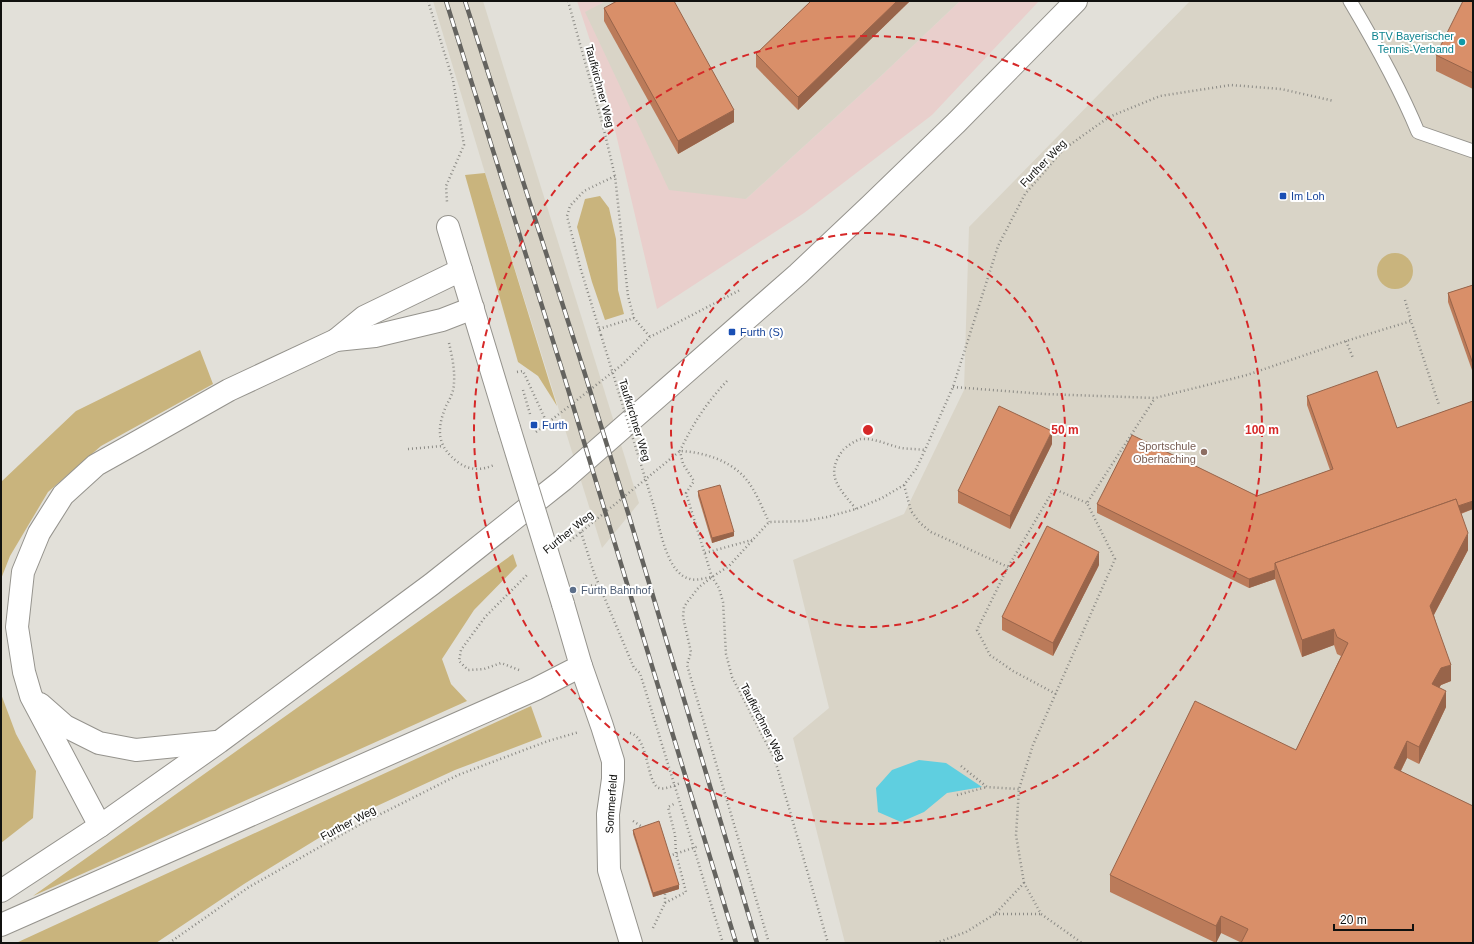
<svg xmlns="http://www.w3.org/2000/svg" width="1474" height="944" font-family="Helvetica,sans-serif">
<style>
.commercial{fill:#e9cfcc}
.built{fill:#d9d4c7}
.green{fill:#c9b47d}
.water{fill:#5fcfe0}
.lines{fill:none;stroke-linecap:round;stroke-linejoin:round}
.service-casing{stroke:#95938d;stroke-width:15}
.minor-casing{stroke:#95938d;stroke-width:24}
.secondary-casing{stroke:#95938d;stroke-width:24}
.path{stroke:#8b8a85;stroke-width:2.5;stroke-dasharray:1 3;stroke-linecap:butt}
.service{stroke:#fff;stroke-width:13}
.minor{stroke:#fff;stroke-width:22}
.secondary{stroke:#fff;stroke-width:22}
.rail-casing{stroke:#64635f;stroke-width:4.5}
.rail{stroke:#fff;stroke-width:3;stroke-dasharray:9;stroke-linecap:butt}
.secondary-bridge-casing{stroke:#95938d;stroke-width:24;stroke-linecap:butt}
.path-bridge{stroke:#8b8a85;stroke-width:2.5;stroke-dasharray:1 3;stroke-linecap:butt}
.secondary-bridge{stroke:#fff;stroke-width:22}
.wall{fill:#bb7b5a}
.shaded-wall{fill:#98644a}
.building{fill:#d98f69;stroke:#98644a}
.ring{fill:none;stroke:#d62828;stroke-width:2;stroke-dasharray:7 5}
.culture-dot{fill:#0f9aa8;stroke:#fff;stroke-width:1.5}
.transit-dot{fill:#1a4fb4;stroke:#fff;stroke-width:1.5}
.education-dot{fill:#8d6e63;stroke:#fff;stroke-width:1.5}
.service-dot{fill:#5c6f8a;stroke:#fff;stroke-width:1.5}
.labels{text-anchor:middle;stroke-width:4;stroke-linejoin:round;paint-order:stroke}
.culture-label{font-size:11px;fill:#0d838f;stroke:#fff;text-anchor:end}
.street-label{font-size:11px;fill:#11110f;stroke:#fff}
.transit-label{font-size:11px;fill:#164399;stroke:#fff;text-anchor:start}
.education-label{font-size:11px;fill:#785e54;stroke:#fff;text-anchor:end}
.service-label{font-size:11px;fill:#4e5e75;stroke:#fff;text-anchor:start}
.centre{fill:#d62828;stroke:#fff;stroke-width:2}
.ring-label{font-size:12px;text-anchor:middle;font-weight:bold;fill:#d62828;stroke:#fff;stroke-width:4;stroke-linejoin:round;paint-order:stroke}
</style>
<rect width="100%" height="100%" fill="#e2e0d9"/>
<path class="commercial" d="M577,1h29l-20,11 160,187 136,-124 78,-74h79l-107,114 -128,98 -147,96 -53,-226z"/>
<g class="built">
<path d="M433,1h50l114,366 42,136 -37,45 -117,-375z"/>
<path d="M606,1h354l-78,74 -136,124 -77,-9 -84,-178z"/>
<path d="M1190,1h283v942h-628l-52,-205 36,-30 -36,-148 111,-46 60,-124 5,-163z"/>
</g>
<g class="green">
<path d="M485,173l64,208 8,25 -19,-30 -20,-14 -53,-187z"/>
<path d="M600,196l9,12 7,31 2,51 6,24 -19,6 -13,-38 -15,-55 8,-28z"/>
<circle cx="1395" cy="271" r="18"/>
<path d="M200,350l13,34 -112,62 -53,46 -38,64 -9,23v-97l75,-71z"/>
<path d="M513,554l4,12 -43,44 -32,49 9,25 16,17 -434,195z"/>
<path d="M1,694l15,40 20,37 -3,47 -32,25z"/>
<path d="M531,706l11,31 -87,33 -102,47 -109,67 -88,59h-140z"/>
</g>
<path class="water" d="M919,760l27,3 36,24 -35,6 -23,19 -23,10 -23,-10 -2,-24 16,-18z"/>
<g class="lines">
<defs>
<path id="service" d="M1350,1c25,42 49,85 68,131l55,19"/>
<g id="minor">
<path d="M448,227l13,43"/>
<path d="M581,666l21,60 11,35v18l-5,35 1,56 22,73"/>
</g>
<g id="secondary">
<path d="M336,340l39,-4 67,-16 31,-12"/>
<path d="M40,704l25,22 34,17 37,7 80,-8"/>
<path d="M100,826l-69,-130 -7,-24 -7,-45 6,-55 16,-39 24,-38 33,-30 43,-24 90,-51 107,-50 28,-23 97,-47 48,158"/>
<path d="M1,891l99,-65 119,-84 213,-158 131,-104 235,-206 72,-68 87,-84 119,-121"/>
<path d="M1,925l535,-236 45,-23 -18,-62"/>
</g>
</defs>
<use href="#service" class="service-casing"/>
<use href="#minor" class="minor-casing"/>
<use href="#secondary" class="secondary-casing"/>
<g class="path">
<path d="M428,1l25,79 11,65 -18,41 1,16"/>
<path d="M568,1l35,125 12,50 13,120 6,22 16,19"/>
<path d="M1405,300l6,21 28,84"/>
<path d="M599,329l35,-11"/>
<path d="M601,335l-20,-65 -14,-54 3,-10 14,-15 31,-15"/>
<path d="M1346,341l7,17"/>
<path d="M449,343c3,13 6,27 5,40 0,8 -4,16 -8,23 -10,24 -9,41 13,57 12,8 23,7 35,2"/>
<path d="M517,372l6,-1 24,52"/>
<path d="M727,381c-20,21 -35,44 -47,70l3,13 11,17 -8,12 26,84 7,11 4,14 3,52 6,23 42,81 4,12 50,173"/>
<path d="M953,387l91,7 111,4 92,-23 99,-34 65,-20"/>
<path d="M536,432l87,-68 27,-27 90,-47"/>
<path d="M408,449l35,-3"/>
<path d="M904,485l7,26 9,12 11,9 77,35"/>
<path d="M856,509c-17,-21 -32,-34 -13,-59 4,-4 13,-10 18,-11 14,-1 27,6 40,9 8,1 16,1 24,2"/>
<path d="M655,510c5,19 12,64 35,69 6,2 15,-1 21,-2"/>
<path d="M581,532l13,41 40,95 6,5 83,270"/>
<path d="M570,541l110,-90c23,1 50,9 66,28 10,12 16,29 23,43"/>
<path d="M705,553l47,-13"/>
<path d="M583,585l17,1"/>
<path d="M519,670l-18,-7 -17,6 -16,1 -9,-9 2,-11 24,-33 43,-43"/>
<path d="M1056,694l-43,-23 -23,-16 -13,-25 31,-63 46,-78 33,14"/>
<path d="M630,733c19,4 16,50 29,55 6,2 16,-3 22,-5"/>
<path d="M961,766l26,21 32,2"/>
<path d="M957,795l30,-8"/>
<path d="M633,821l11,7"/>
<path d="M669,856l30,-10"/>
<path d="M1024,883l-8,-48 3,-46 14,-44 82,-186 -28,-56 68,-105"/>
<path d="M665,903l21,-11 -10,-39 -1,-18 -7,-28 6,-3"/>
<path d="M995,914h46"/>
<path d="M653,928l12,-25v-10"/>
<path d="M169,943l80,-56 108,-61 101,-51 90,-34 31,-9"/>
<path d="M769,943l-82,-278 4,-13 -8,-35 1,-10 4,-6 11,-14 13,-10 17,-11 40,-44 36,-1 22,-4 29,-8 26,-11 22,-13 12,-16 9,-19 28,-63 45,-141 27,-52 39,-45 45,-32 51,-21 71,-11 50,4 53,12"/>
<path d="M936,943l30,-11 29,-18 29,-31 17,31 41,29"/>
</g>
<use href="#service" class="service"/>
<use href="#minor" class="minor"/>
<use href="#secondary" class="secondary"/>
<defs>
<g id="rail">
<path d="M446,1l118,375 172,567"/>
<path d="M465,1l119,370 45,145 128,427"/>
</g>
</defs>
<use href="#rail" class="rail-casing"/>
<use href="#rail" class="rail"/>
<defs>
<path id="secondary-bridge" d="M509,428l54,176"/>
</defs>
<use href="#secondary-bridge" class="secondary-bridge-casing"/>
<g class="path-bridge">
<path d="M601,335l54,175"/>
<path d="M523,390l7,24"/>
</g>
<use href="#secondary-bridge" class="secondary-bridge"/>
</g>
<g class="wall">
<path d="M811,1h99l-112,109 -42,-43v-13z"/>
<path d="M1473,1v88l-37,-18v-16z"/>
<path d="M604,8l130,114 -56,32 -74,-133z"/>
<path d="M1473,285v88l-25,-71v-9z"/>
<path d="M1307,396l90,32 76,-27v108l-12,5 7,36 -34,65 17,66 -10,4 -2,2 7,20 -27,57 -12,-6 -6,13 -159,172 -21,-10 -5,10 -106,-51v-17l186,-125 45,-94 -4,-2 -3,-9 -32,12 -27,-78 -26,9 -152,-75v-9l160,-8 73,-26 -23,-65z"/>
<path d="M1052,444l-42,85 -52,-26v-12z"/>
<path d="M698,491l36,45 -22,7 -14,-47z"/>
<path d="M1099,565l-46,91 -51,-26v-13z"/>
<path d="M633,830l46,59 -26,8 -20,-63z"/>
</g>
<g class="shaded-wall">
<path d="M897,1h13l-112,109v-13z"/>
<path d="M734,110v12l-56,32v-13z"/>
<path d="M1052,431v13l-42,85v-13z"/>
<path d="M1473,501v8l-193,68 -3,-7z"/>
<path d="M734,532v4l-22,7v-5z"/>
<path d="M1468,533v17l-38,72v-16z"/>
<path d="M1099,552v13l-46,91v-13z"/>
<path d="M1275,570v9l-26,9v-9z"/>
<path d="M1334,629v16l-32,12v-17z"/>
<path d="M1451,665v16l-10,4 -9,15v-16l9,-16z"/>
<path d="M1446,691v16l-27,57v-17z"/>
<path d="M1407,741v17l-13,26v-16z"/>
<path d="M679,885v4l-26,8v-4z"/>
<path d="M1221,916v17l-5,10v-17z"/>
</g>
<g class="building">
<path d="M617,1h57l60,109 -56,31 -74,-133z"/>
<path d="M811,1h86l-99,96 -42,-43z"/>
<path d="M1463,1h10v72l-37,-18z"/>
<path d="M1473,285v79l-25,-71z"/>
<path d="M1377,371l20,57 76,-27v100l-15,5 -2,-7 -181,64v7l-26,9 -152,-75 35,-69 125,61 76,-27 -26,-73z"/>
<path d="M999,406l53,25 -42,85 -52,-25z"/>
<path d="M720,485l14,47 -22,6 -14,-47z"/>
<path d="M1456,499l12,34 -38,73 21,59 -10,3 -9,16 14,7 -27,56 -12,-6 -13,27 79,38v137h-232l7,-14 -27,-13 -5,10 -106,-51 85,-174 101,49 52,-107 -11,-6 -3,-8 -32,11 -27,-77z"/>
<path d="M1047,526l52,26 -46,91 -51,-26z"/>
<path d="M659,821l20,64 -26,8 -20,-63z"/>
</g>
<g class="ring">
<circle cx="868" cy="430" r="197"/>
<circle cx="868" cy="430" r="394"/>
</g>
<circle class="culture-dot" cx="1462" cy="42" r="4"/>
<g class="transit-dot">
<rect x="1279" y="192" width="8" height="8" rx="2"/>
<rect x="728" y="328" width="8" height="8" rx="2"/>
<rect x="530" y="421" width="8" height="8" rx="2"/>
</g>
<circle class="education-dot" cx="1204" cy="452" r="4"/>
<circle class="service-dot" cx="573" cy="590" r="4"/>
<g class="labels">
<g class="culture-label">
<text x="1454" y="40">BTV Bayerischer<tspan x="1454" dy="13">Tennis-Verband</tspan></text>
</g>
<g class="street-label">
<text transform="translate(600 86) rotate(75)" y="4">Taufkirchner Weg</text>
<text transform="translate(1043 163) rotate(-46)" y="4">Further Weg</text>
<text transform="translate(635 420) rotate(73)" y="4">Taufkirchner Weg</text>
<text transform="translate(568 532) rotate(-39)" y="4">Further Weg</text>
<text transform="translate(763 722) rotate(63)" y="4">Taufkirchner Weg</text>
<text transform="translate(611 804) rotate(-86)" y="4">Sommerfeld</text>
<text transform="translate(348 823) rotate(-28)" y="4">Further Weg</text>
</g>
<g class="transit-label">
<text x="1291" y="200">Im Loh</text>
<text x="740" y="336">Furth (S)</text>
<text x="542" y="429">Furth</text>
</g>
<g class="education-label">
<text x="1196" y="450">Sportschule<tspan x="1196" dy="13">Oberhaching</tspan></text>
</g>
<g class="service-label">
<text x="581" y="594">Furth Bahnhof</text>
</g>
</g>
<circle cx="868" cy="430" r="6" class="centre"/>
<g class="ring-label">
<text x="1065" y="434">50 m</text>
<text x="1262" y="434">100 m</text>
</g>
<rect width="1474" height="944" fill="none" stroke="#11110f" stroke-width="4"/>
<path d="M1334 924v6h79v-6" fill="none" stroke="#11110f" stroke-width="2"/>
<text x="1340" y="924" font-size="12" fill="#11110f" stroke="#ffffff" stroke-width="3" paint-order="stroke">20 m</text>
</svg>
